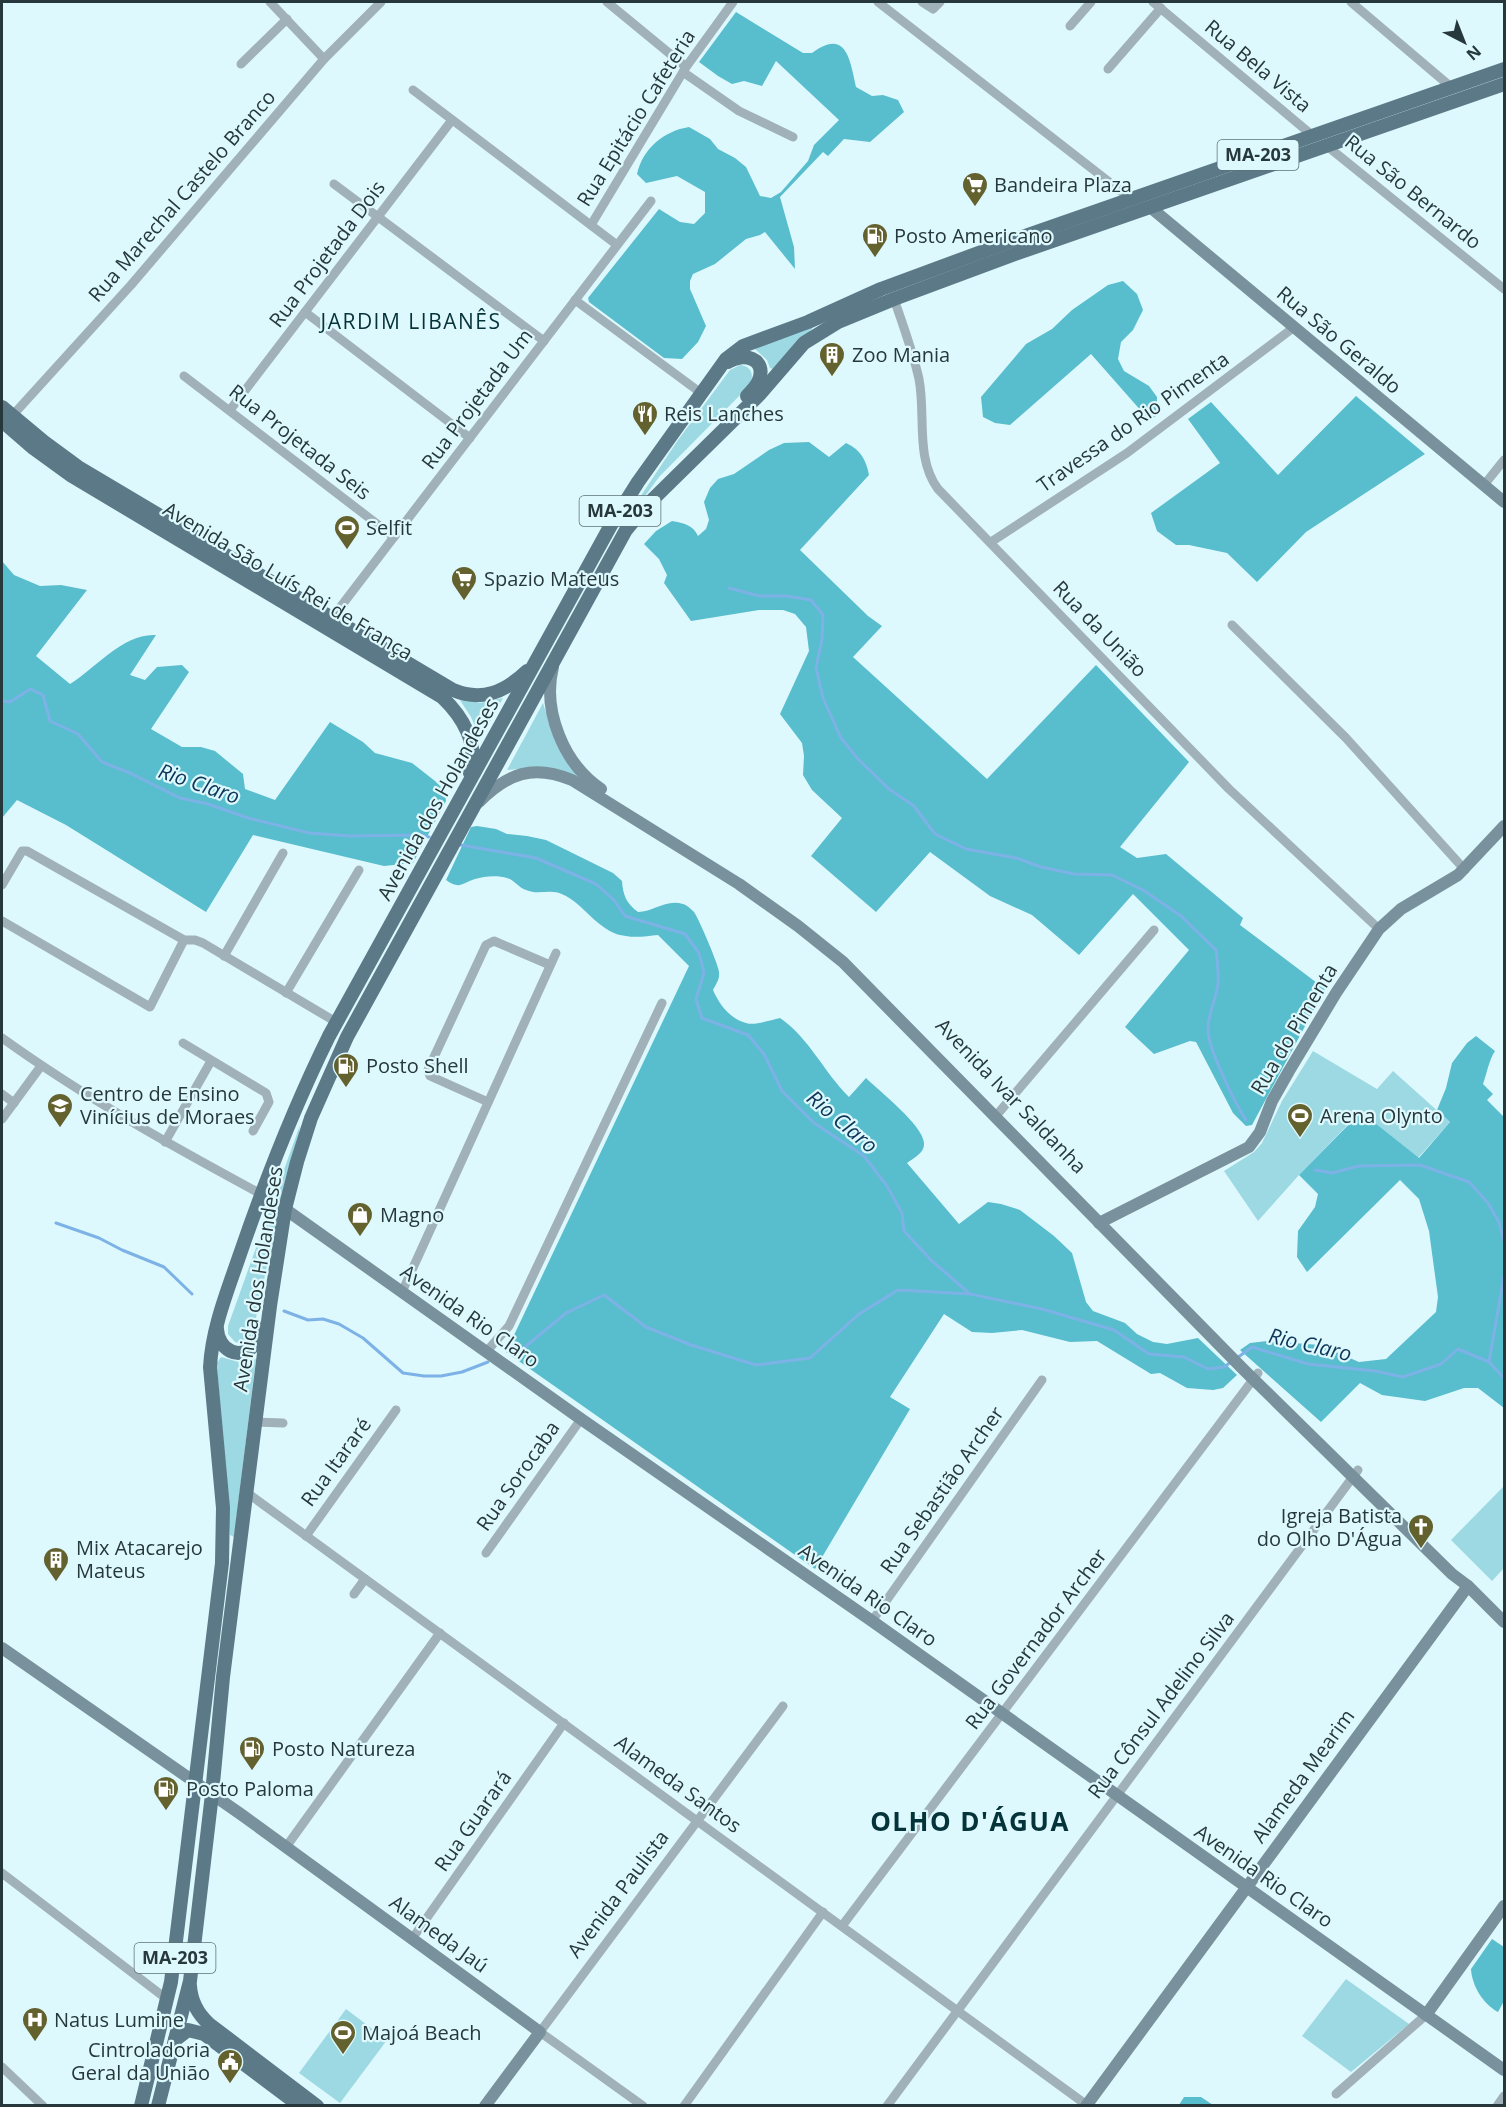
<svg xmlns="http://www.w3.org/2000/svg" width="1506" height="2107" font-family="'Open Sans',sans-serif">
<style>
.green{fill:#9dd9e3}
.forest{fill:#58bdcd}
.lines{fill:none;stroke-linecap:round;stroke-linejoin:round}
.stream{stroke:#7db2e7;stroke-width:3}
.street{stroke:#a1b1b9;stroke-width:9}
.secondary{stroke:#79919c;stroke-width:12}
.primary{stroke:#5c7988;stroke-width:14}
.labels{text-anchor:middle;stroke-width:4.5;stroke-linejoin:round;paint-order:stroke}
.shield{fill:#def9fd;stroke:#5d7275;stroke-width:1.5}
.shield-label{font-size:18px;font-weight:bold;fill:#26383b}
.street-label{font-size:20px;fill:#26383b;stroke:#def9fd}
.poi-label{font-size:20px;fill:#26383b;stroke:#def9fd;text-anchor:start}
.neighbourhood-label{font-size:21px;letter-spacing:1.5px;fill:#043339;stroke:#def9fd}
.water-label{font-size:21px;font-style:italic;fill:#0e3558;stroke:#def9fd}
.district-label{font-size:26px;font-weight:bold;letter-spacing:1.5px;fill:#043339;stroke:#def9fd}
</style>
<rect width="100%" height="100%" fill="#def9fd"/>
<g class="green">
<path d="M813,325l-1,4 -39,40 -3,-1 -3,-8 -12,-11z"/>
<path d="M740,365c12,1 14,10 10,20l-91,92 -30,41 -1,-3 50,-75 52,-70z"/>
<path d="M458,697l21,6 24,-5 -22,40h-1l-9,-21z"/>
<path d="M543,703l9,28 29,48 -63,-10 -11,1z"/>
<path d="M1313,1051l64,38 16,-18 57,51 -32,36 -58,-46 -61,63 -41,46 -34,-50 30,-19 8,-9 20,-42z"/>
<path d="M300,1125l-1,9 -14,47 -32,151c-4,8 -9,12 -18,10l-7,-8v-8z"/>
<path d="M221,1357l21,6 14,-4 -22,178 -4,-2 -12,-156 -1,-16z"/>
<path d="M1504,1486v82l-12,13 -41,-41z"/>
<path d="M1346,1979l63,45 -58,48 -49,-36z"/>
<path d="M346,2009l41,31 -47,63 -41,-30z"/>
</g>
<g class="forest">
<path d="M736,12l67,41h9c34,-25 38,6 44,34l16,9 11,-1 15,5 6,12 -34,30 -26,-3 -16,17 -5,-4 -43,45 14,50 1,22 -30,-37 -5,3 -14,4 -31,25 -22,10 -3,7v8l16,37 -8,16 -16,17 -18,-1 -75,-56 -1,-4 71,-89 21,13 14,2 11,-11v-21l-28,-16 -31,7 -9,-9c6,-26 27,-43 52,-47l21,12 8,10 17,9 11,9 14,29 11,2 10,-6 27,-31 6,-16 25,-25 -63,-59 -14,25 -18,-5 -12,3 -14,-8 -19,-14z"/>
<path d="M1123,281l14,13 6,16 -10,20 -12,12 -3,17 6,12 25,15 8,11v18l-7,6 -59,-67 -81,71 -15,-2 -12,-6 -2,-20 45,-53 26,-15 20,-19 36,-25z"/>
<path d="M1356,396l69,58 -119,78 -49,50 -30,-29 -38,-8h-13l-19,-14 -6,-18 69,-50 -32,-44 23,-17 67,73z"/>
<path d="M809,442l20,15 17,-14c15,7 20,17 23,32l-69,75 68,66 14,10 -29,31 134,122 109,-114 93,97 -69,85 17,11 29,-4 77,64 -3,7 85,64 -73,136 -6,1 -13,-13 -37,-71 -6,-1 -36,13 -29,-27 64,-77 -56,-56 -54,61 -47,-40 -42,-19 -60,-44 -54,60 -65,-56 31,-38 -30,-28 -9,-15 1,-19 -2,-13 -22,-29 29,-63 -3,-24 -11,-13 -12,-4h-24l-68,11 -27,-38 3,-8 -8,-16 -15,-15 12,-13 16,-10c12,2 21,4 26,15l8,-7 3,-9 -5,-18 6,-14 8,-9 16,-5 35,-24 15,-7z"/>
<path d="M2,561l12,14 26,11 21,-1 26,5 -51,66 34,28c26,-16 53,-51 86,-49l-26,40 15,5 12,-13 25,-2 7,7 -38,57 31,18h19l14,4 28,23 2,15 30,11 55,-78 33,20 12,11 37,10 23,18 10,10 1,10 -33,62 -29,3 -131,-31 -47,77 -140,-87 -49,-25 -15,18z"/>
<path d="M477,826l19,3 11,5 20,2 19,4 67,33 9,8c1,14 4,22 16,31 16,0 27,-13 45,-8 4,1 8,5 11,8 5,7 24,52 25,60 1,7 -3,12 -6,18 6,14 17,29 33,33 9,3 24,-3 34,-5 30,21 43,53 69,79l17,-19c13,13 57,47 58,65 1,10 -11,15 -17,20l52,61 29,-22 13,2 19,6 34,26 18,17 14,49 7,9 32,12 12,11 16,8 14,2 31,-6 39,37 -14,13 -10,2 -26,-2 -27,-15 -9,1 -54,-33 -27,1 -48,-12 -30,3 -20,-1 -28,-18 -54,83 20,12 -95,160 -309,-217 183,-386 -31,-31c-10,1 -22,3 -32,1 -25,-2 -40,-29 -60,-40 -15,-9 -26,0 -40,-6 -7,-2 -12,-10 -19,-12 -9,-3 -23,-2 -32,1 -13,4 -15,11 -29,1l25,-53z"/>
<path d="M1476,1036l19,15c-6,9 -8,22 -12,33l10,10 -6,6 17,17v291l-26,-20h-14l-39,13 -43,-6 -22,-12 -39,39 -81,-72 10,-7 17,-2 53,4 39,17 27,-3 50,-47 2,-15 -9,-66 -10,-32 -19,-19 -93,92 -10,-15 1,-26 17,-24 3,-13 -19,-19 62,-63 58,46 31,-36 -13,-12 9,-22 6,-25 15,-20z"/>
<path d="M1492,1939l12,8v54l-6,11c-15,-8 -26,-26 -27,-43z"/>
<path d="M1184,2097h17l12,8h-34z"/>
</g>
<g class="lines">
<g class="stream">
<path d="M729,588l30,8h27l25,4 12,15 -1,24 -6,29 7,30 18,40 17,21 31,30 25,17 21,28 31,15 50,9 25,9 33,7 38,1 31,15 38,26 35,34c1,11 3,23 2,33 -1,15 -10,29 -10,46 -1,18 27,74 38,91"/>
<path d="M2,701l8,1 20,-13 13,6 7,26 28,13 24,28 28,11 50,25 28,6 40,14 61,15 41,3 71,-1 8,2"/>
<path d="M461,845l75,13 60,26 18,16 11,16 60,18 14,19 5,20 -8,26 6,19 46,17 16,19 18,37 32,32 50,33 23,30 15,27 2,18 27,29 39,34 72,15 72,21 35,24 35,3 24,12 16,-2 7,-5"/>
<path d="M1315,1170l17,3 27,-7 61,-1 49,17 19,21 11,19 5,19"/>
<path d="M56,1223l43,15 23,12 42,17 28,27"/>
<path d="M284,1311l24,9 15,-1 16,5 24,14 40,35 21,3h17l21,-4 26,-10"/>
<path d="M514,1356l52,-43 38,-18 42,32 45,18 65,20 54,-7 49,-44 39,-24 72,4"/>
<path d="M1237,1358l15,-11 56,17 67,7 28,6 38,-13 17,-15 31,13 15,16"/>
<path d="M1489,1362l15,-86"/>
</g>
<g class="street">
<path d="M270,2l54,57"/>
<path d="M607,2l79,65"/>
<path d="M878,2l253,197"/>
<path d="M922,2l11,7 7,-7"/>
<path d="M1153,2l160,134"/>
<path d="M1351,2l100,85"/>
<path d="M1070,26l21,-24"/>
<path d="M241,64l46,-45"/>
<path d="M1108,69l53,-61"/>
<path d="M683,72l56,39 54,26"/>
<path d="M413,90l204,155"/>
<path d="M1327,146l177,143"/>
<path d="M334,184l210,157"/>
<path d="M591,225l95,-158 47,-65"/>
<path d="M894,299c9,26 19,53 25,80 7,36 -4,79 19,110l291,300 150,140"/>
<path d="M575,300l126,93"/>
<path d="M305,312l165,126"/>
<path d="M184,376l210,161"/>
<path d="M230,410l222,-290"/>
<path d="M12,416l119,-131 193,-226 57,-57"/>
<path d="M1484,485l20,-25"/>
<path d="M991,542l136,-89 166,-125"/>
<path d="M332,618l319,-417"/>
<path d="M1232,625l114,113 119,132"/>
<path d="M2,885l20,-34h5l157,89h11l8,3 133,79"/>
<path d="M2,921l148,86 34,-67"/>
<path d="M224,956l59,-103"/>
<path d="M286,993l73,-123"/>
<path d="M2,1038c82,59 170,108 259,156"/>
<path d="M183,1043l83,50 3,9 -16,29"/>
<path d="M2,1094l12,9"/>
<path d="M488,1102l-58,-26 -2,-6 58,-125 8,-4 56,24"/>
<path d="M995,1117l159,-187"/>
<path d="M2,1119l39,-53"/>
<path d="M165,1142l46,-81"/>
<path d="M402,1292l154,-339"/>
<path d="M486,1352l23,-26 153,-323"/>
<path d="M255,1422l28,1"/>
<path d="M246,1492l842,614"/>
<path d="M306,1536l90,-126"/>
<path d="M486,1553l95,-134"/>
<path d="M354,1594l11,-15"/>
<path d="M872,1621l170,-241"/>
<path d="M286,1847l154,-214"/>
<path d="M2,1873l166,127"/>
<path d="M842,1926l416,-553"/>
<path d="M412,1939l152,-216"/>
<path d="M2,2067l41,39"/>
<path d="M1336,2094l90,-79"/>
<path d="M643,2106l-103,-74 243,-326"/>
<path d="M684,2106l139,-194"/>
<path d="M887,2106l471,-636"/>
<path d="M1497,2106l7,-10"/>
</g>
<g class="secondary">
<path d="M1150,207l354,295"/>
<path d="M553,667c-11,44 11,97 48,122"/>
<path d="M479,802c29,-29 54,-38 93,-22l167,104 59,42 45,36 401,408 208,204 16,12 36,36"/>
<path d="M285,1209l296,210 291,202 632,449"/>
<path d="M1099,1223l150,-76 11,-15 12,-31 17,-30 47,-78 43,-64 22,-20 57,-34 46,-49"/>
<path d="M2,1648l240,167 298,217 -55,74"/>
<path d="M1426,2015l78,-109"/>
<path d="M1086,2106l382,-520"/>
</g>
<g class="primary">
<path d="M728,362c15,-10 39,-4 31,18 -2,6 -7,11 -12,16"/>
<path d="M2,407l42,35 34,25 375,223c29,12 52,2 74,-19"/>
<path d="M2,421l30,26 40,29 370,221c21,20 37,47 28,76"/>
<path d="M217,1329c1,20 22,33 37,16 5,-4 6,-11 8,-17"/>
<path d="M190,1986c1,15 8,28 19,38l108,82"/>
<path d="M175,2040l13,-10 16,4 96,72"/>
<path d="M141,2106l30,-124 51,-419 1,-55 -13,-141c2,-38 17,-75 29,-110 26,-76 55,-150 90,-221l282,-511 27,-43 88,-123 17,-13 65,-24 73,-33 130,-48 493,-172"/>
<path d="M158,2106l32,-125 22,-187 11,-117 47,-371 15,-97 12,-47 14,-44 36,-81 279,-507 18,-22 116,-114 44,-51 34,-21 56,-23 121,-45 489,-170"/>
</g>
</g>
<defs>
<symbol id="supermarket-pin" viewBox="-11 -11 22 30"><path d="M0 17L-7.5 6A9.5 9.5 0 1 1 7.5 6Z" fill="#63612e" stroke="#def9fd"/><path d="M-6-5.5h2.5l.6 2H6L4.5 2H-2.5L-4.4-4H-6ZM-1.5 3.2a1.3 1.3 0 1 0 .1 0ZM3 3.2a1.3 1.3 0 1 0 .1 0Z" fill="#fff"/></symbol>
<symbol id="fuel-pin" viewBox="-11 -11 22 30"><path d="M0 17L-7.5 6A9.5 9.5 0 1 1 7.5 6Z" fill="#63612e" stroke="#def9fd"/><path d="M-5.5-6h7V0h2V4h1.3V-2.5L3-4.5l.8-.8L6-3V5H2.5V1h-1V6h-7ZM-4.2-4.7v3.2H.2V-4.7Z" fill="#fff"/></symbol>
<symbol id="building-pin" viewBox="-11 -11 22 30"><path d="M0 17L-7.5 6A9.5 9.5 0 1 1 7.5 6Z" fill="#63612e" stroke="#def9fd"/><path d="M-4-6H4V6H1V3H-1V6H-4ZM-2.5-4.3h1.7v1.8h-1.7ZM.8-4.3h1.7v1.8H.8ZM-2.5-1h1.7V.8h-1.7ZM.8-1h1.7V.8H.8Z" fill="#fff"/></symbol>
<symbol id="restaurant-pin" viewBox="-11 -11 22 30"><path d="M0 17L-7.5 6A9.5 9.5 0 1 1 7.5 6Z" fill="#63612e" stroke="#def9fd"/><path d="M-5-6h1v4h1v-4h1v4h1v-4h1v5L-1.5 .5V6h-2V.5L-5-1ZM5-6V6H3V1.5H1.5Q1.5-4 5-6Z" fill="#fff"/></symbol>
<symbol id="stadium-pin" viewBox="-11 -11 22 30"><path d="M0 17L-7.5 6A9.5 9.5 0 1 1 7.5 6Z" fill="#63612e" stroke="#def9fd"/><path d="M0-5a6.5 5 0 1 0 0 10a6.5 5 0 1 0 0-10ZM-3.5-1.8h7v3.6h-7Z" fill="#fff"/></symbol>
<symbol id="school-pin" viewBox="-11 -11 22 30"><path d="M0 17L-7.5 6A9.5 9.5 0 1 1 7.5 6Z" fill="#63612e" stroke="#def9fd"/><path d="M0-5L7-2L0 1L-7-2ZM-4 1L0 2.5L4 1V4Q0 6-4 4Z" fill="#fff"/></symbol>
<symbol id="shop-pin" viewBox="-11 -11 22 30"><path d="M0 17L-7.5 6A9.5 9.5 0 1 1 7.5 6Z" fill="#63612e" stroke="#def9fd"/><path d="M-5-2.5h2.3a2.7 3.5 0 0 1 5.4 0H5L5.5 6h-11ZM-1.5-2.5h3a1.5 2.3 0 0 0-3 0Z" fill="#fff"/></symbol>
<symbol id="church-pin" viewBox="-11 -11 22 30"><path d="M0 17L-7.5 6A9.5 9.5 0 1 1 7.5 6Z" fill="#63612e" stroke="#def9fd"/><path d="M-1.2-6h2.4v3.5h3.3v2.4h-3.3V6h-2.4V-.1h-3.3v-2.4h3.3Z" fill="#fff"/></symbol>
<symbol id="hospital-pin" viewBox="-11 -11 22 30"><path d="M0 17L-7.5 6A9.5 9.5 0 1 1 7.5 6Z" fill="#63612e" stroke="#def9fd"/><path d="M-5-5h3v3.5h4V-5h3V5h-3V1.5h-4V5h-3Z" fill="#fff"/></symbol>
<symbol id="civic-pin" viewBox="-11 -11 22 30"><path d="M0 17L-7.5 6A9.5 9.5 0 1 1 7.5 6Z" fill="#63612e" stroke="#def9fd"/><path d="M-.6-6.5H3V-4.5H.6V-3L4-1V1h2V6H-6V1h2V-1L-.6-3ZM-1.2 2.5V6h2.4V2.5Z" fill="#fff"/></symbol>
</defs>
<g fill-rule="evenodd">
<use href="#supermarket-pin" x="960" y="170" width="30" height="40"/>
<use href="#fuel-pin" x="860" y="221" width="30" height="40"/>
<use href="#building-pin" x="817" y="340" width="30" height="40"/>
<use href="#restaurant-pin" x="630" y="399" width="30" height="40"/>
<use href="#stadium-pin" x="332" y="513" width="30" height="40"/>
<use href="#supermarket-pin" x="449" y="564" width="30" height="40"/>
<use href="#fuel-pin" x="331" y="1051" width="30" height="40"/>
<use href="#school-pin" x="45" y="1091" width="30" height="40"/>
<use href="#stadium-pin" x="1285" y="1101" width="30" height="40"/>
<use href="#shop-pin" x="345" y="1200" width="30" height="40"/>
<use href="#church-pin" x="1406" y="1512" width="30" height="40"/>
<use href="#building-pin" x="41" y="1545" width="30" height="40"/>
<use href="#fuel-pin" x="237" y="1734" width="30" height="40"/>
<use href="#fuel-pin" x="151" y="1774" width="30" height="40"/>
<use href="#hospital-pin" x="20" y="2005" width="30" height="40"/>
<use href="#stadium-pin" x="328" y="2018" width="30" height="40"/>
<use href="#civic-pin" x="215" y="2047" width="30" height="40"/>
</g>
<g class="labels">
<g class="shield">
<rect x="1217.5" y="140" width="81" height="30" rx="4.5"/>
<rect x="579.5" y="496" width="81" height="30" rx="4.5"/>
<rect x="134.5" y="1943" width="81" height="30" rx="4.5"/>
</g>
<g class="shield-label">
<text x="1258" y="161">MA-203</text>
<text x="620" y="517">MA-203</text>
<text x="175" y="1964">MA-203</text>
</g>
<g class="street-label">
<text transform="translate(1258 66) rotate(40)" y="7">Rua Bela Vista</text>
<text transform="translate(636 118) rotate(-58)" y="7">Rua Epitácio Cafeteria</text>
<text transform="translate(1413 192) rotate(39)" y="7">Rua São Bernardo</text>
<text transform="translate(182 196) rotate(-49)" y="7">Rua Marechal Castelo Branco</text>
<text transform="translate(327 254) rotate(-53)" y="7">Rua Projetada Dois</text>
<text transform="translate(1339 340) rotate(40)" y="7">Rua São Geraldo</text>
<text transform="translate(477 399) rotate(-53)" y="7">Rua Projetada Um</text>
<text transform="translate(1133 422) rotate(-35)" y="7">Travessa do Rio Pimenta</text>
<text transform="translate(300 442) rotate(38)" y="7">Rua Projetada Seis</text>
<text transform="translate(288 581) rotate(31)" y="7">Avenida São Luís Rei de França</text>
<text transform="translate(1100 629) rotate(46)" y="7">Rua da União</text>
<text transform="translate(438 799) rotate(-61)" y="7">Avenida dos Holandeses</text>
<text transform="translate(1294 1029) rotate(-59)" y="7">Rua do Pimenta</text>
<text transform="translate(1011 1096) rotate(46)" y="7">Avenida Ivar Saldanha</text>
<text transform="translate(258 1279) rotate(-81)" y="7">Avenida dos Holandeses</text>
<text transform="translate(470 1316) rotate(35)" y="7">Avenida Rio Claro</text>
<text transform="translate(336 1462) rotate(-54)" y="7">Rua Itararé</text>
<text transform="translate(518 1476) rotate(-55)" y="7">Rua Sorocaba</text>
<text transform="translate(942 1490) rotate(-55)" y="7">Rua Sebastião Archer</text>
<text transform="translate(868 1595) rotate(35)" y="7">Avenida Rio Claro</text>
<text transform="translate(1036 1639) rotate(-53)" y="7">Rua Governador Archer</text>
<text transform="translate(1161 1705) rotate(-53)" y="7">Rua Cônsul Adelino Silva</text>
<text transform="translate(1303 1776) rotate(-54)" y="7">Alameda Mearim</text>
<text transform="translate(678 1784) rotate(36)" y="7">Alameda Santos</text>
<text transform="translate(473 1821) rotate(-55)" y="7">Rua Guarará</text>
<text transform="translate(1264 1876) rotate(35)" y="7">Avenida Rio Claro</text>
<text transform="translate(618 1894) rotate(-53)" y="7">Avenida Paulista</text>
<text transform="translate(439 1934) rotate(36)" y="7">Alameda Jaú</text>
</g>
<g class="poi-label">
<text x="994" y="192">Bandeira Plaza</text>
<text x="894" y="243">Posto Americano</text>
<text x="852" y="362">Zoo Mania</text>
<text x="664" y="421">Reis Lanches</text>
<text x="366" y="535">Selfit</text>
<text x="484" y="586">Spazio Mateus</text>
<text x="366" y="1073">Posto Shell</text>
<text x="80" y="1101">Centro de Ensino<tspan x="80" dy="23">Vinícius de Moraes</tspan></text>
<text x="1320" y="1123">Arena Olynto</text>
<text x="380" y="1222">Magno</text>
<text x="1402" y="1523" text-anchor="end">Igreja Batista<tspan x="1402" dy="23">do Olho D'Água</tspan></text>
<text x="76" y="1555">Mix Atacarejo<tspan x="76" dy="23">Mateus</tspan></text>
<text x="272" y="1756">Posto Natureza</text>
<text x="186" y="1796">Posto Paloma</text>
<text x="54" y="2027">Natus Lumine</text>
<text x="362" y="2040">Majoá Beach</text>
<text x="210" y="2057" text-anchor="end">Cintroladoria<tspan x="210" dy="23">Geral da União</tspan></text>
</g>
<g class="neighbourhood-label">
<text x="411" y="329">JARDIM LIBANÊS</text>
</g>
<g class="water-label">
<text transform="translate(199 784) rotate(19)" y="7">Rio Claro</text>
<text transform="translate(842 1122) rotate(40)" y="7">Rio Claro</text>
<text transform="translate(1310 1345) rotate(13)" y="7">Rio Claro</text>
</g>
<g class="district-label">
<text x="970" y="1831">OLHO D'ÁGUA</text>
</g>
</g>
<rect width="1506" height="2107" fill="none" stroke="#26383b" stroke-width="6"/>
<g transform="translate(1464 42) rotate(138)" stroke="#def9fd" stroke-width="4.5" paint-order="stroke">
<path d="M0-4.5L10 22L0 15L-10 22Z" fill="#26383b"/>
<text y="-9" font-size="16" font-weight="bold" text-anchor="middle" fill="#26383b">N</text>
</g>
</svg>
